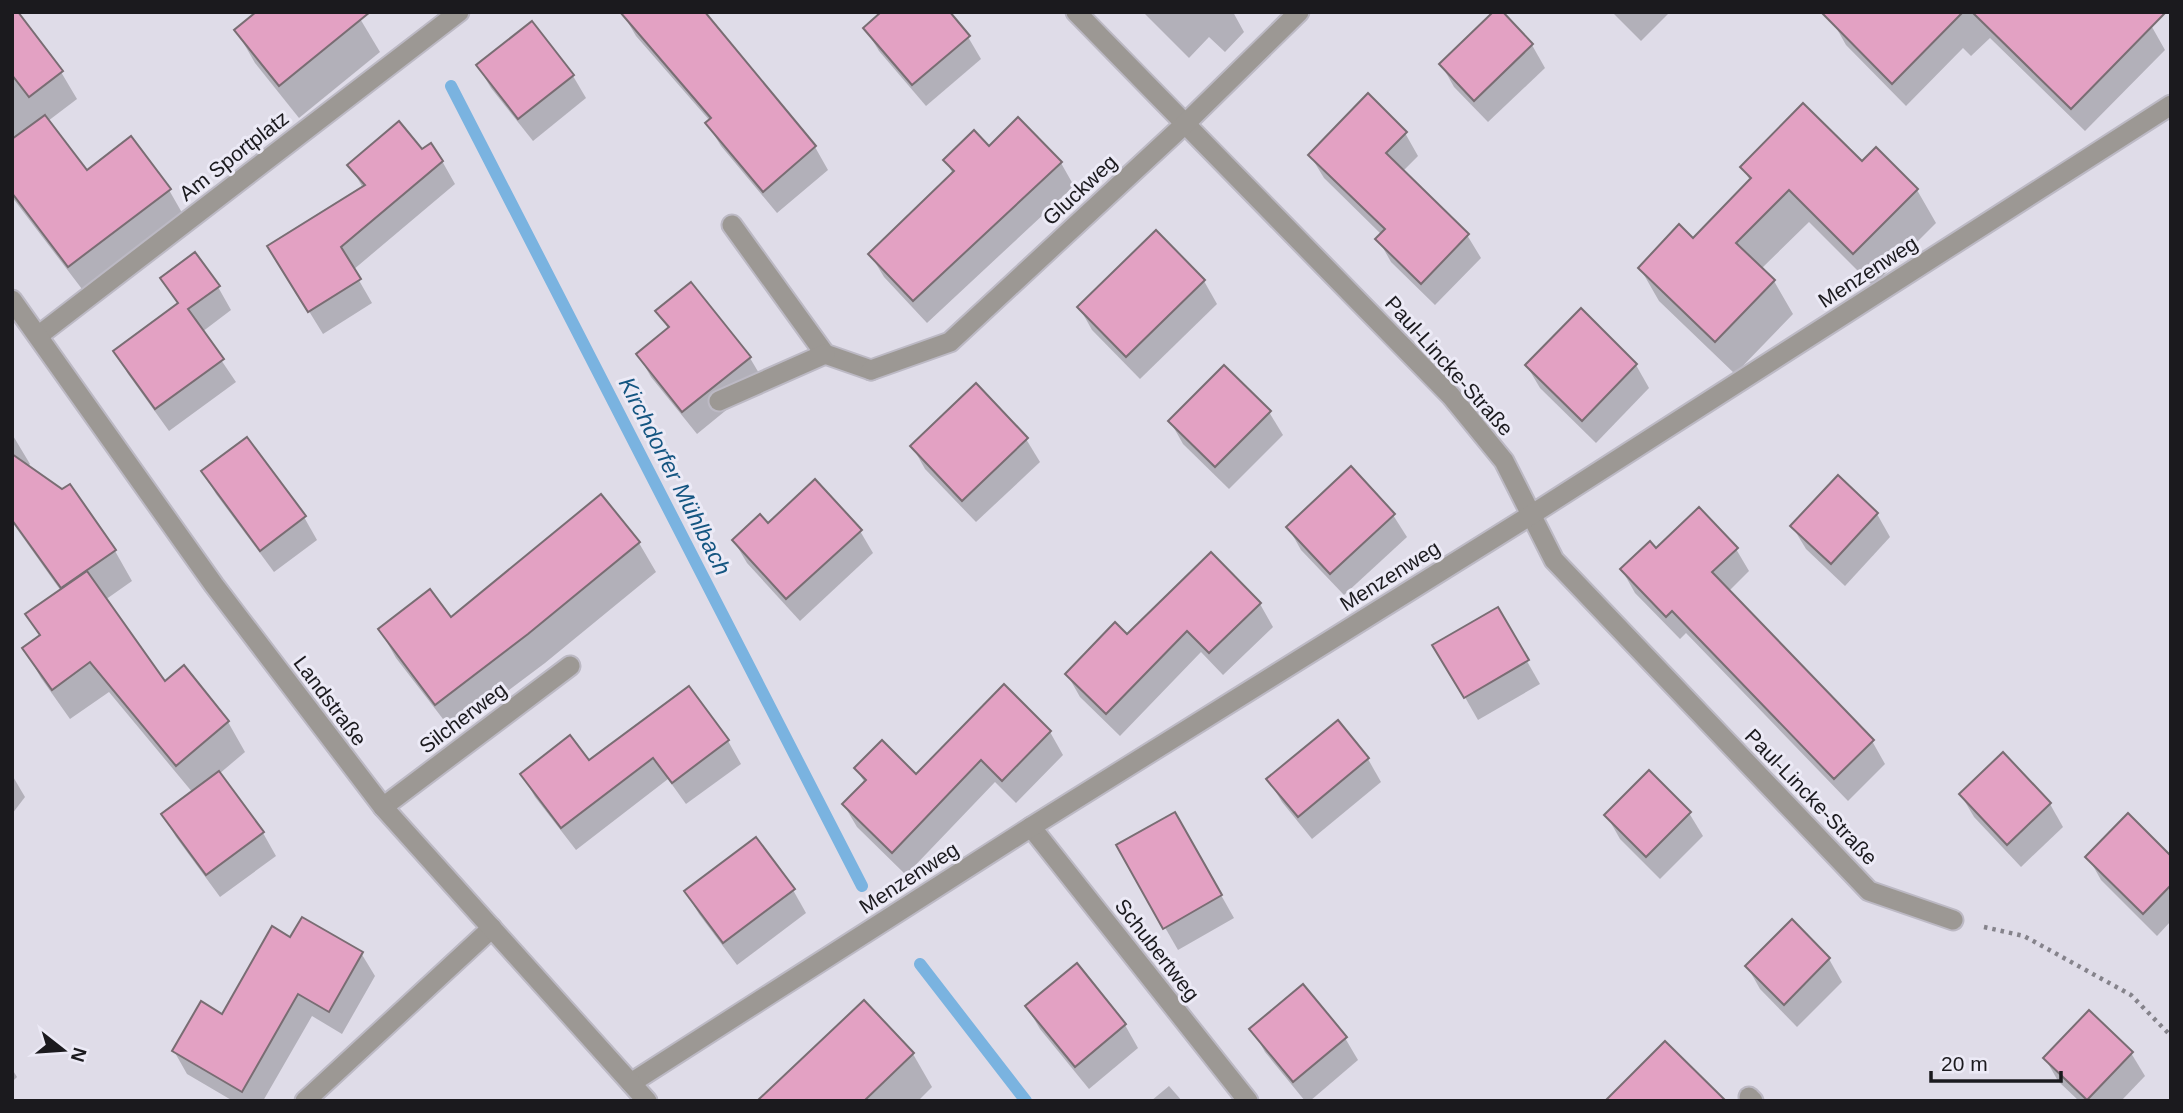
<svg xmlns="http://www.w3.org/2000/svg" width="2183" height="1113" font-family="Arial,sans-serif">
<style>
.shadow{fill:#0003}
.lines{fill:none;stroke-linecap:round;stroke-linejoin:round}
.stream{stroke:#7ab3e0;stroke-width:12}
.building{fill:#e3a1c3;stroke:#796d73;stroke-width:2}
.service-casing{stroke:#bcb9c4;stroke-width:23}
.minor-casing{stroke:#bcb9c4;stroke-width:23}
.tertiary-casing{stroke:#bcb9c4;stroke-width:23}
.path{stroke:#85838b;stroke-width:4.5;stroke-dasharray:3.5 5;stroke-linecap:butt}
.service{stroke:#9c9894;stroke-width:19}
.minor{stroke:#9c9894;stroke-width:19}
.tertiary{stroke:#9c9894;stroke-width:19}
.labels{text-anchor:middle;stroke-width:6;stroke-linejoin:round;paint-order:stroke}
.street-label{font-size:21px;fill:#1b1a1e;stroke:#eceaf6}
.water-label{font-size:23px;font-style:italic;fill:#145581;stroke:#eceaf6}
</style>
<rect width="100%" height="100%" fill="#dfdce8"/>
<g class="shadow">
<path d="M356,12l24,40 -81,66 -44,-55 -19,-33z"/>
<path d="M702,12l113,135 13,23 -51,43 -56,-67 -14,-23 3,-2 -74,-85 -13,-22z"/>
<path d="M1143,12h90l11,20 -19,20 -16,-15 -20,21z"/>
<path d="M1500,12l32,33 13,23 -57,54 -34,-35 -13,-23z"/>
<path d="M1612,12h58l-29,29z"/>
<path d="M1842,12h295l15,15 13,23 -80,81 -95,-93 -19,18 -8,-8 -57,58 -60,-61 -13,-23z"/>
<path d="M865,28l103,9 13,22 -55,47 -47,-55z"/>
<path d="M12,32l49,40 16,27 -29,22 39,52 44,-34 38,51 16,28 -100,75 -73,-96z"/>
<path d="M478,66l95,10 13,22 -53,43 -42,-53z"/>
<path d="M1018,119l43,44 13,23 -147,137 -43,-46 -14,-23 83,-80 -8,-14 44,-12z"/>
<path d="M1405,133l13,23 -15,15 64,64 14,23 -46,47 -44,-43 -13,-23 4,-4 -58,-57 -14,-23z"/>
<path d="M422,151l20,10 13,23 -102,86 19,33 -49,31 -40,-65 80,-81 -13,-23z"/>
<path d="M1862,163l55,27 19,33 -63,63 -64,-64 -48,47 13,12 19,33 -58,60 -76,-73 -19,-33 53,-27 58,-59 -9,-15z"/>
<path d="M163,279l55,8 13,23 -29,22 34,50 -67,49 -41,-57 -13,-23 63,-46z"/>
<path d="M1204,281l13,23 -77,75 -48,-49 -13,-23z"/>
<path d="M658,311l92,47 13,22 -66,54 -46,-57 -13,-23 31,-24z"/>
<path d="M1581,311l55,54 13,23 -53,55 -56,-55 -13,-22z"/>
<path d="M1269,412l14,23 -54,54 -46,-45 -13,-23z"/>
<path d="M12,434l18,30 -3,3 35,25 7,-6 46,65 17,30 -27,19 59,84 20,-16 44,54 17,30 -26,22 44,59 13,23 -56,41 -44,-60 -13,-22 30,-22 -84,-101 -39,27 -29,-41 -17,-30 16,-11 -13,-22 34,-24 -49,-69z"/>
<path d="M1026,439l14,23 -64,60 -51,-53 -13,-23z"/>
<path d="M203,472l101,45 13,23 -43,32 -58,-78z"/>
<path d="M601,496l38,47 17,29 -111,91 -92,69 -57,-74 -16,-28 71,-11z"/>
<path d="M1877,514l13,23 -45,49 -39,-37 -14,-23z"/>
<path d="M1393,515l14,22 -63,58 -43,-45 -13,-23z"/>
<path d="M860,531l13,22 -73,68 -53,-58 -13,-22z"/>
<path d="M1736,549l13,22 -20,20 143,150 13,23 -37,37 -162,-168 -6,6 -45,-46 -13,-23 34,-20z"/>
<path d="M1260,604l13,23 -50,48 -22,-23 -81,84 -40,-39 -13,-23 60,-38z"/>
<path d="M1497,609l43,75 -62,36 -43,-75z"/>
<path d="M1004,687l46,45 13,23 -47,48 -21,-21 -89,93 -49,-48 -13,-22 21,-22 -9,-14 60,7z"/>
<path d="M689,688l39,53 13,23 -55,40 -18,-25 -92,71 -41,-53 -13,-23 67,-11z"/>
<path d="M1337,723l31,36 13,23 -69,57 -30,-37 -14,-23z"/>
<path d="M2003,755l47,49 13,23 -42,40 -47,-50 -13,-22z"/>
<path d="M12,775l13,22 -13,17z"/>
<path d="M1689,813l14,23 -43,43 -40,-40 -13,-23z"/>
<path d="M1175,814l59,104 -56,32 -60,-104z"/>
<path d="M2088,857l83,1v63l-14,15 -56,-56z"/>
<path d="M793,890l13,23 -69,52 -38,-51 -13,-22z"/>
<path d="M291,939l70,14 14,23 -33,58 -30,-18 -49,85h-30l-46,-27 -13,-23 49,-35z"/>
<path d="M1829,959l13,23 -45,45 -37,-38 -13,-23z"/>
<path d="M1077,966l48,59 13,23 -49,41 -49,-60 -13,-22z"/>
<path d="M864,1003l49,51 19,33 -14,14h-158z"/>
<path d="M1252,1029l93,9 13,22 -48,41h-5l-40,-49z"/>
<path d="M2131,1053l14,23 -24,25h-42l-21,-20 -13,-23z"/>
<path d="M12,1069l5,8 -5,5z"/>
<path d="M1169,1086l13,15h-31z"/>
</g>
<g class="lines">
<g class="stream">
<path d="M451,86l411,800"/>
<path d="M920,964l106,137"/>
</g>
</g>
<g class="building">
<path d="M12,12h6l45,59 -34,26 -17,-22z"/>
<path d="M256,12h114l-91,74 -45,-56z"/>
<path d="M620,12h85l111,134 -53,46 -58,-69 6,-5z"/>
<path d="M881,12h69l20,24 -58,49 -49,-57z"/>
<path d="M1493,12h10l30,32 -59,57 -35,-37z"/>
<path d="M1821,12h142l-71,72z"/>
<path d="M1972,12h194l-95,97z"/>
<path d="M532,21l42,54 -56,44 -42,-54z"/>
<path d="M1368,93l39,39 -21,21 83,81 -48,50 -46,-45 10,-10 -77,-74z"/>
<path d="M1803,103l59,58 14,-14 42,42 -65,65 -64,-64 -53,53 39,37 -60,62 -77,-74 41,-44 14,14 58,-60 -11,-11z"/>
<path d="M45,115l42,55 44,-34 40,53 -103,78 -56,-74v-54z"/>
<path d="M1018,117l44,45 -149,139 -45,-47 86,-83 -11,-11 31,-30 15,16z"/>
<path d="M399,121l23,28 9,-6 12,18 -102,86 20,32 -53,33 -41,-66 98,-61 -18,-20z"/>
<path d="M1156,230l49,50 -79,77 -49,-50z"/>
<path d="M195,252l25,34 -32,23 36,50 -69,50 -42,-58 65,-48 -18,-25z"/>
<path d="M691,282l60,75 -69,55 -46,-58 33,-27 -14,-16z"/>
<path d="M1581,308l56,56 -55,57 -57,-56z"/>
<path d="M1224,365l47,46 -56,56 -47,-46z"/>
<path d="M976,383l52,55 -66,63 -52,-55z"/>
<path d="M247,437l59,79 -46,35 -59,-80z"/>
<path d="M12,454l50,35 8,-5 46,66 -55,38 -49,-68z"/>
<path d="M1351,466l44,48 -65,60 -44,-47z"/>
<path d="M1838,475l40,38 -47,51 -41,-38z"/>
<path d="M815,479l47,51 -76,69 -54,-59 28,-26 8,9z"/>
<path d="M601,494l39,48 -112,92 -93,71 -57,-76 52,-40 21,28z"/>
<path d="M1699,507l39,41 -26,24 162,168 -40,39 -162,-168 -6,6 -46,-48 30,-28 6,7z"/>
<path d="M1211,552l50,51 -52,50 -22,-22 -81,83 -41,-40 50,-52 12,12z"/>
<path d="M87,571l78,110 19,-16 45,56 -53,45 -86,-104 -38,28 -30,-42 18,-13 -15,-21z"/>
<path d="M1498,607l31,53 -65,38 -32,-53z"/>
<path d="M1004,684l47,47 -49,50 -21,-21 -89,93 -50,-49 24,-24 -12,-12 28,-28 34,34z"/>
<path d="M689,686l40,54 -57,43 -19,-25 -92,70 -41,-54 50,-39 19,25z"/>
<path d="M1338,720l31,38 -71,59 -32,-38z"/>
<path d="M2003,752l48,51 -44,42 -48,-51z"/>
<path d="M1649,770l42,42 -45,45 -42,-42z"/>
<path d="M219,771l45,61 -58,43 -45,-61z"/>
<path d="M1175,812l47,83 -59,34 -47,-84z"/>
<path d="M2128,813l43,43v29l-28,29 -58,-57z"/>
<path d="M756,837l39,52 -72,54 -39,-52z"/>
<path d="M302,917l61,35 -34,60 -31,-18 -56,98 -70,-41 29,-50 21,13 50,-88 18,11z"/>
<path d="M1792,919l38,39 -46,47 -39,-39z"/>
<path d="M1077,963l49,61 -51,43 -50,-61z"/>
<path d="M1303,984l44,53 -54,45 -44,-53z"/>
<path d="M864,1000l50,53 -50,48h-107z"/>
<path d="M2089,1010l44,42 -46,48 -44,-42z"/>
<path d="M1665,1041l61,60h-121z"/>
</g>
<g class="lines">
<defs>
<g id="service">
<path d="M732,225l93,129 46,16"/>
<path d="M719,401l106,-47"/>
<path d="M383,807l187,-141"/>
<path d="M1749,1097l4,4"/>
<path d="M305,1101l187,-173"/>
</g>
<g id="minor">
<path d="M1076,12l375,384 53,65 50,99 315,331 84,29"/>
<path d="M38,336l421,-324"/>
<path d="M871,370l79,-28 236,-219 113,-111"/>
<path d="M1031,827l217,274"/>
<path d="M631,1083l400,-256 500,-312 640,-410"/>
</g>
<path id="tertiary" d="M12,300l202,285 169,222 264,294"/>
</defs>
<use href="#service" class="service-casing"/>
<use href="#minor" class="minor-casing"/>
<use href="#tertiary" class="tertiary-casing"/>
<path class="path" d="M1984,927l40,9 107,59 40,41"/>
<use href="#service" class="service"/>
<use href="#minor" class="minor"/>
<use href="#tertiary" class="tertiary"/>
</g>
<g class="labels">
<g class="street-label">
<text transform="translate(234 156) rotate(-38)" y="7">Am Sportplatz</text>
<text transform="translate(1080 190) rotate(-43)" y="7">Gluckweg</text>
<text transform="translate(1868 272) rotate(-33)" y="7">Menzenweg</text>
<text transform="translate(1449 366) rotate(48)" y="7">Paul-Lincke-Straße</text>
<text transform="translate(1390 576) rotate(-32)" y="7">Menzenweg</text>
<text transform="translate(330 701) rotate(53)" y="7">Landstraße</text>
<text transform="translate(463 718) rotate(-37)" y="7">Silcherweg</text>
<text transform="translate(1811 797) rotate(46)" y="7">Paul-Lincke-Straße</text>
<text transform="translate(909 878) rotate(-33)" y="7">Menzenweg</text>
<text transform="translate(1157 950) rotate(52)" y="7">Schubertweg</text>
</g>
<g class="water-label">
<text transform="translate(675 476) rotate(63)" y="8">Kirchdorfer Mühlbach</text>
</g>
</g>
<rect width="2183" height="1113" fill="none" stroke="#1b1a1e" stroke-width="28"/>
<g transform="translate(63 1050) rotate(107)" stroke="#eceaf6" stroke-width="5" paint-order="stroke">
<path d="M0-5L12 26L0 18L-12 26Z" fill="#1b1a1e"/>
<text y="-10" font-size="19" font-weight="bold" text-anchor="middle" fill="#1b1a1e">N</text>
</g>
<path d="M1931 1071v10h130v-10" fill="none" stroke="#1b1a1e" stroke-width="3.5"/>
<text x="1941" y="1071" font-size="21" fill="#1b1a1e" stroke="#eceaf6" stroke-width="5" paint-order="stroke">20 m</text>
</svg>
